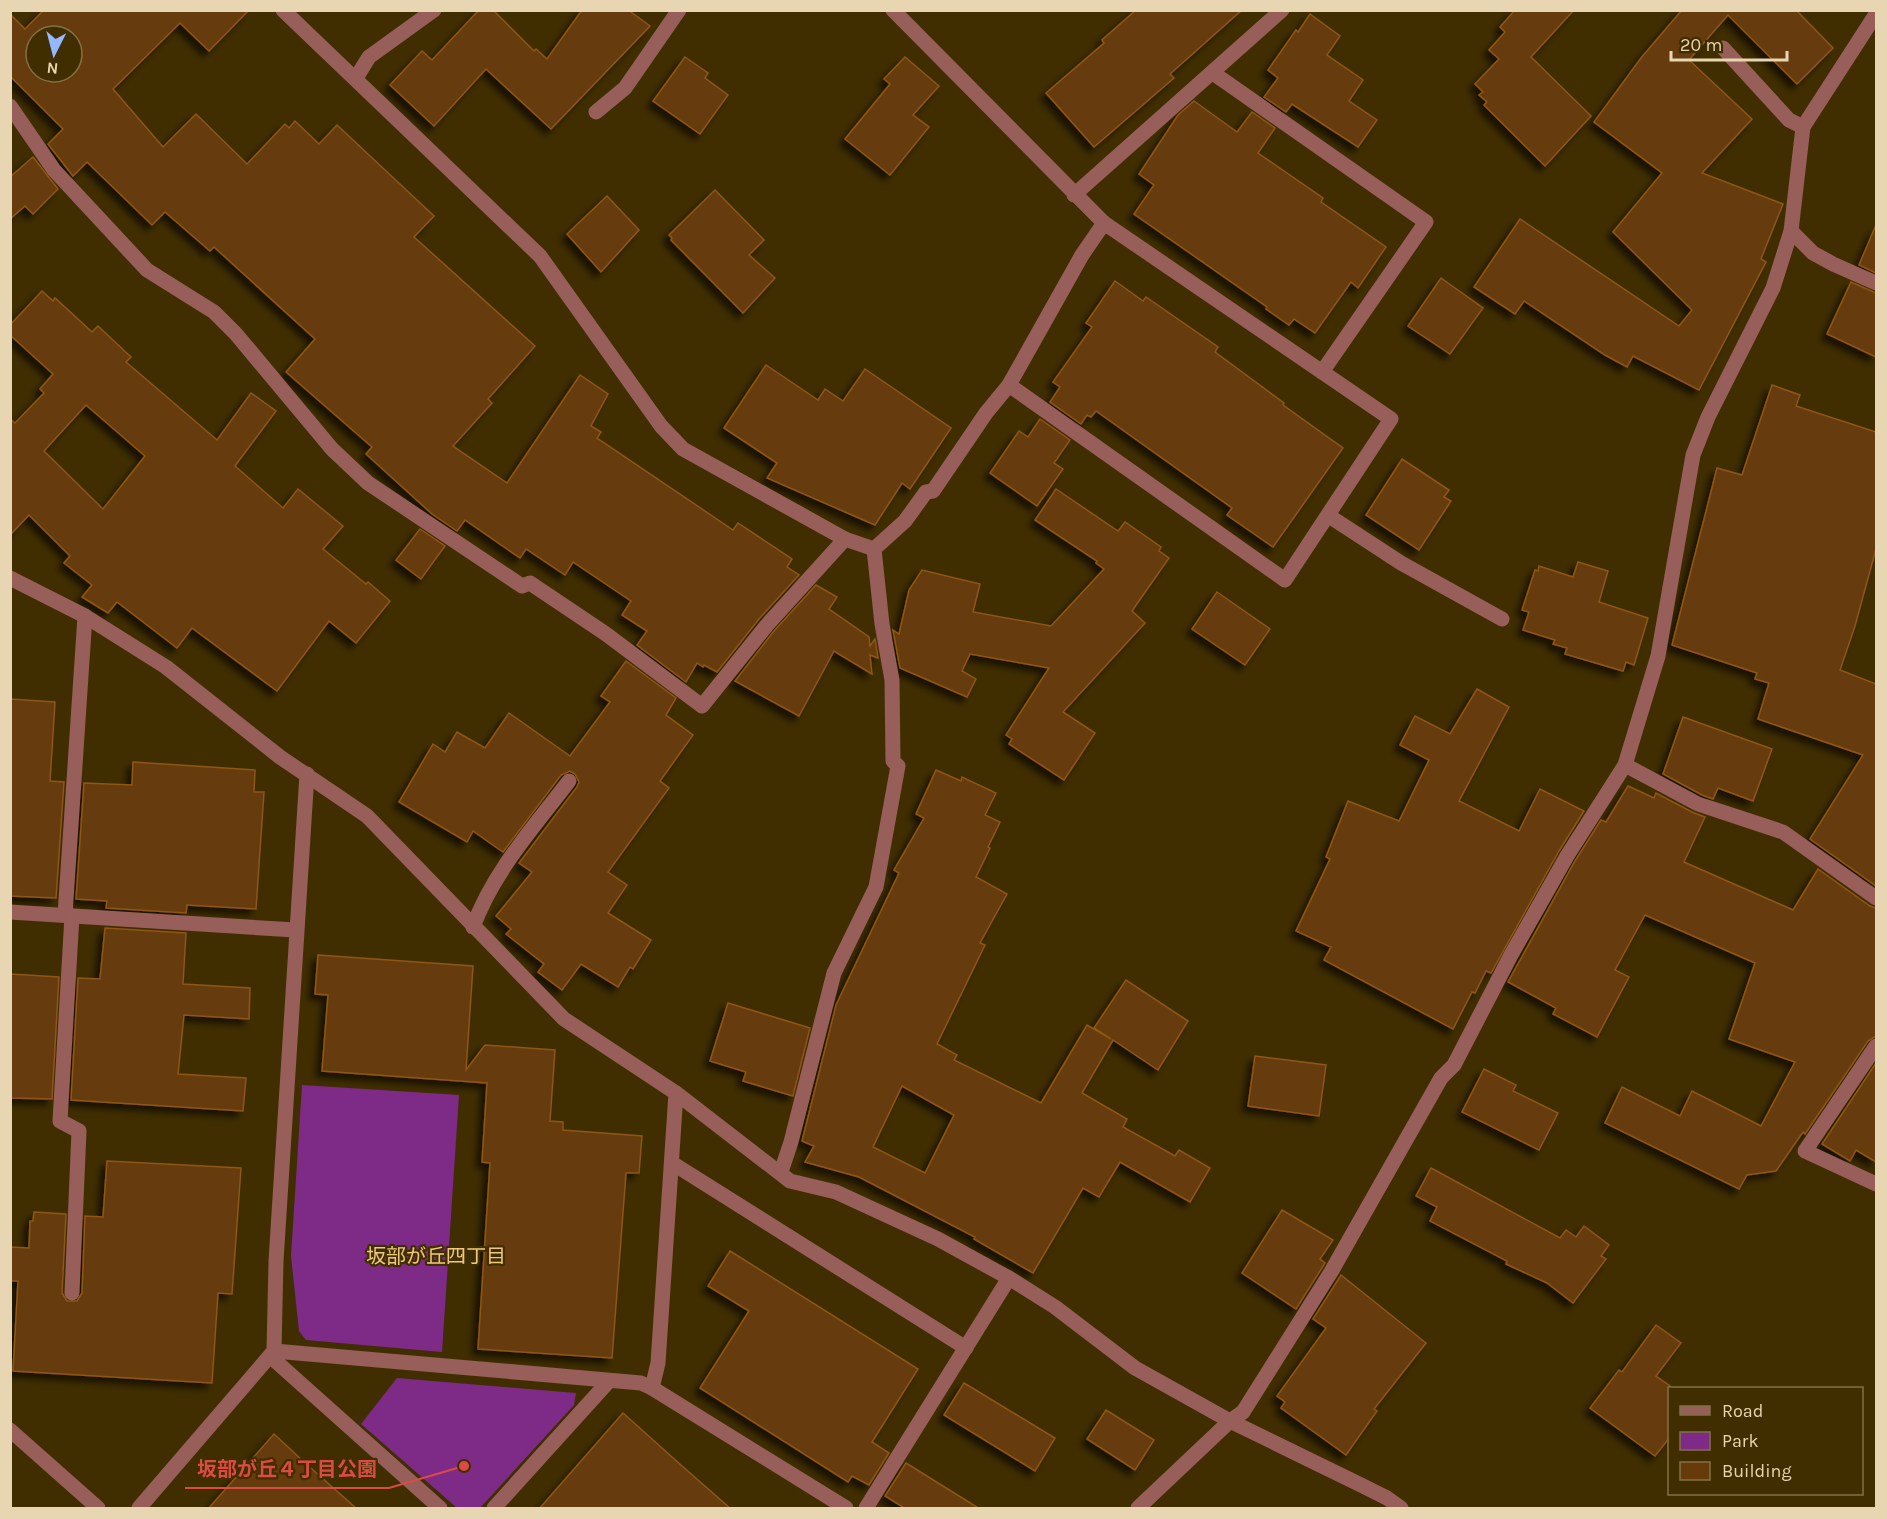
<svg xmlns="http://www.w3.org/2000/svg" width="1887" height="1519" font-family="Karla,'Noto Sans JP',sans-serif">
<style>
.green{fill:#7e2a87}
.building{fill:#663b09;stroke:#8f5616;stroke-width:1.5;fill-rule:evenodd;filter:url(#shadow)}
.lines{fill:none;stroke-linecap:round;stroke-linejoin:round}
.minor{stroke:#975e5a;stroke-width:15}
.labels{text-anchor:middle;stroke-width:4.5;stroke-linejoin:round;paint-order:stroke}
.neighbourhood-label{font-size:20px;fill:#efc87b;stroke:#402e01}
.leader{fill:none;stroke:#da4b43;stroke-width:2}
.callout-dot{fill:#da4b43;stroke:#402e01;stroke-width:2}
.callout-label{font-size:20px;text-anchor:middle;font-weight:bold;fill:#da4b43;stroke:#402e01;stroke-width:4.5;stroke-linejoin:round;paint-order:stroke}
</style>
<defs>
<filter id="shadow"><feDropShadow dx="-5.5" dy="5.5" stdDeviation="3" flood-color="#0009"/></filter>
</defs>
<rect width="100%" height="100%" fill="#402e01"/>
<g class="green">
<path d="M302,1085l157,10 -17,257 -136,-12 -7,-9 -8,-75z"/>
<path d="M397,1378l179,15 -2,12 -94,103h-23l-96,-84z"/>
</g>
<g class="building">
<path d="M44,10h205l-40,41 -29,-28 -67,66 50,58 33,-33 51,50 38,-40 4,4 6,-7 24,23 18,-19 97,91 -20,21 121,109 -47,53 4,4 -39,43 54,37 73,-108 28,19 -17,32 10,6 -4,6 136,92 5,-7 54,36 -5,8 12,8 -40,44 -42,53 -13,-7 -1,2 -6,-4 -11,19 -49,-37 10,-14 -25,-16 9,-14 -58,-39 -8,13 -39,-26 -6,9 -55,-38 -8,11 -25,-17 -66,-60 6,-7 -86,-75 29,-33 -101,-92 -4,4 -45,-39 -13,13 -65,-63 -14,14 -25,-32 15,-15 -53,-53v-62l15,15zM36,36h36v36h-36z"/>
<path d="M479,10h14l41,41 2,-2 11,10 35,-49h46l22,16 -99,103 -65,-60 -52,57 -44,-41 32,-34 10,9z"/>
<path d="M1136,10h106l-72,64 4,4 -80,69 -48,-54 58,-50 -2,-3z"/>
<path d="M1515,10h59l-43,47 60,59 -46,50 -61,-61 3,-3 -8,-7 4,-3 -8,-8 24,-25 -10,-9 16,-18 -5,-5z"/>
<path d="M1682,10h114l37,38 -36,36 -69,-69 -39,45 63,59 -50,54 81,31 -22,55 5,3 -67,128 -66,-34 -6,11 -22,-12 -81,-54 -9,13 -41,-27 46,-68 159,107 13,-16 -79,-78 49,-59 -68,-51 47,-64z"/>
<path d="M1310,14l30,22 -13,19 36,25 -14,21 28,19 -19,27 -66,-43 -6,8 -22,-15 14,-19 -10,-8 28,-40 2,2z"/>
<path d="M685,57l23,16 -3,5 23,17 -28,39 -47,-33z"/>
<path d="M905,57l34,29 -26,29 16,12 -39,48 -45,-36 45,-55 -6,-5z"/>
<path d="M1194,101l43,31 15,-20 23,16 -17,25 65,45 -2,4 65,45 -28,41 -7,-6 -36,51 -21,-14 -5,6 -23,-16 1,-2 -133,-93 20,-29 -15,-11 39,-59z"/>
<path d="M33,157l25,32 -25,25 -8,-8 -15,13v-42z"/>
<path d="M715,190l49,50 -15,15 26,23 -32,35 -72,-73 1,-2 -3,-3z"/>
<path d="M607,196l32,34 -38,42 -34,-38z"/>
<path d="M1876,225v48l-17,-8z"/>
<path d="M1441,278l42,30 -33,46 -42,-28z"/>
<path d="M1115,281l28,20 3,-4 72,50 -3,5 69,51 -1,2 60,43 -70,99 -46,-32 5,-7 -136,-97 -5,6 -4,-2 -6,9 -31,-22 10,-15 -7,-5 39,-55 -6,-4z"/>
<path d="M1851,282l25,11v64l-49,-23z"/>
<path d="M42,291l11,10 2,-3 37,34 6,-6 33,31 -5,5 91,78 34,-47 25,18 -41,55 48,42 15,-19 45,37 -20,23 43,35 2,-2 22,19 -34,42 -27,-22 -52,70 -85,-63 -15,20 -60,-46 -9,11 -26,-16 10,-12 -28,-22 6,-7 -41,-41 -19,20v-116l5,4 29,-30 -4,-4 13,-15 -43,-39v-10zM86,405l59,51 -42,53 -59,-58z"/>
<path d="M766,365l52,35 7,-11 18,12 22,-32 86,59 -41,61 -8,-6 -27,42 -108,-47 10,-15 -53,-35z"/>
<path d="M1772,385l28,10 -4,11 80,26v117l-21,77 -15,44 36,14v202l-66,-47 53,-84 -105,-36 11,-36 -14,-4 2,-6 -85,-28 45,-177 25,7z"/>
<path d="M1040,419l30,21 -16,23 9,6 -26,37 -47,-33 29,-42 9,6z"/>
<path d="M1402,459l47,31 -5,7 7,4 -32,49 -53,-35z"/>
<path d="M1056,489l62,42 7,-9 36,25 -2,4 10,7 -37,53 13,12 -82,89 32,21 -31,47 -55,-36 3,-5 -6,-4 43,-67 -79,-14 -8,17 14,8 -9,18 -67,-29 -7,-38 6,4 10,-44 13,-20 58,14 -7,28 78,14 53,-57 -8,-6 1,-2 -62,-41z"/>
<path d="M420,529l25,17 -24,33 -25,-19z"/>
<path d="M1578,562l30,9 -9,31 49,16 -14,47 -8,-3 -3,9 -58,-17 2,-6 -14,-4 2,-4 -32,-10 6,-18 -7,-2 13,-40 3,1 1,-5 34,11z"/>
<path d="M816,585l21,12 -8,12 40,28 1,9 5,-7 3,19 -8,-3 2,19 -38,-23 -35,65 -64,-35 39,-50z"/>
<path d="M1217,592l53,37 -25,36 -53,-36z"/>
<path d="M626,661l50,37 -10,17 27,20 -33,46 9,7 -61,84 19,13 -19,28 43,27 -18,29 -3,-2 -12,20 -37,-23 -19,26 -24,-18 6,-8 -38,-30 5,-5 -15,-13 36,-44 -13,-9 58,-76 2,-5 -4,-8 -5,-3 -9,4 -58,77 -30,-21 -6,11 -68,-40 34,-58 12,8 12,-20 28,16 24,-35 61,43 40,-54 -9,-6z"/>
<path d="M1477,689l32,18 -50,94 60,30 21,-42 44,22 -25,40 -68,122 -5,-2 -11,22 -3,-1 -19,37 -129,-69 7,-13 -35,-16 34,-72 -4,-2 22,-56 51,20 30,-61 -29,-15 15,-29 35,18z"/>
<path d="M10,699l45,3 -5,79 14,1 -8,116 -46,-2z"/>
<path d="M1683,717l89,32 -19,52 -35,-13 -5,11 -11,-4 -39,-21z"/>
<path d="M133,762l122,8 -1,22h10l-8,117 -69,-4 -1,8 -80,-5 1,-7 -31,-2 8,-116 48,2z"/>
<path d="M936,770l25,11 1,-4 34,16 -11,22 15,7 -12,25 2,1 -14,29 31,17 -27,49 5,2 -48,99 20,11 -3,5 87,43 46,-78 24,14 -17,-11 32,-48 62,41 -30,49 -45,-30 -31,53 45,26 -4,8 52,29 4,-6 31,18 -20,34 -70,-40 -21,35 -16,-9 -50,85 -59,-34 1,-2 -116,-60 -54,-15 9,-16 -12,-5 34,-136 63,-132 -5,-3 30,-52 -8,-4zM902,1086l52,29 -29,58 -52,-26z"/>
<path d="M1628,786l26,12 2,-5 38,20 11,4 -21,45 109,48 25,-41 52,37 6,2v128l-8,5 -63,93 -2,-2 -27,39 -29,4 -8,14 -134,-66 17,-36 58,29 12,-25 69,35 34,-64 -66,-23 26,-76 -110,-48 -30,55 14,7 -32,60 -44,-23 3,-6 -48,-26 67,-121 26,-41 5,2z"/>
<path d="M105,928l81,5 -3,51 67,4 -1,31 -65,-4 -6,59 68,4 -3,33 -172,-11 7,-122 22,1z"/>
<path d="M318,955l155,11 -7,104 19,-25 70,5 -5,71 13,1v8l79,6 -3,37h-13l-14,185 -134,-9 12,-186 -8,-1 5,-79 -165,-12 6,-76 -13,-1z"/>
<path d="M10,974l49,3 -7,122 -42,-1z"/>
<path d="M728,1003l82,25 -17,68 -50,-15 3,-9 -36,-11z"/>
<path d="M1255,1056l71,9 -7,51 -71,-10z"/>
<path d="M1876,1063v99l-20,-12 -6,11 -28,-17z"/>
<path d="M1484,1069l32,16 -3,6 45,22 -19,37 -77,-38z"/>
<path d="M107,1161l134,7 -9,126 -14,-1 -6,90 -199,-12 5,-90h-8v-34l19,1 1,-27h3l1,-9 32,2 -4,79 5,8h10l5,-8 3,-77 18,1z"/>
<path d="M1431,1168l129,70 6,-8 10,7 8,-11 25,19 -8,11 5,3 -33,44 -26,-20 -41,-19 1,-3 -77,-40 7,-14 -21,-11z"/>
<path d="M1282,1210l51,30 -13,19 5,4 -29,46 -54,-36z"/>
<path d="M730,1251l188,118 -46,73 17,11 -20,32 -17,-9 -4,6 -148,-94 49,-77 -41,-25z"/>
<path d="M1341,1275l85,68 -52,66 3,2 -31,44 -65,-47 4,-6 -8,-6 49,-68 -13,-9z"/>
<path d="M1656,1325l25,18 -25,33 14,10v51l-15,19 -65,-48 29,-38 3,2z"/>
<path d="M964,1383l91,55 -20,33 -91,-56z"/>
<path d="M1106,1410l48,30 -19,30 -48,-31z"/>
<path d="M623,1413l59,53 49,43h-192z"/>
<path d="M274,1434l29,27 54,48h-149z"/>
<path d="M906,1463l74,46h-74l-21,-13z"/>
</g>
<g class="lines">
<g class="minor">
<path d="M283,10l257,246 121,170 22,23 162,90 29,10"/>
<path d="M1723,48l66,72 14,7"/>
<path d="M1213,73l213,149 -104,150"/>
<path d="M356,78l13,-21 65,-47"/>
<path d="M10,106l44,64 93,100 67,42 22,22 96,115 36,34 154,103 8,-3 76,51 96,72 65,-81 78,-86"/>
<path d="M596,112l29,-24 54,-78"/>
<path d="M1074,195l208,-185"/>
<path d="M1791,231l22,22 20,11 43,19"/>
<path d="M1009,385l276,195 106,-161 -287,-196"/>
<path d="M1329,516l72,47 101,56"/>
<path d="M10,578l75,38 81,51 114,90 87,59 197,203 112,74 114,88 46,11 102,47 71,39 46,29 80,61 95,53 131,64 26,13 14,10"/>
<path d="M1625,765l73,39 85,28 93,66"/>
<path d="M10,912l285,18"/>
<path d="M65,915l20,-299"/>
<path d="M72,916l-12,205 19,10 -7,162"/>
<path d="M473,927c20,-55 61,-100 96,-146"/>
<path d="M1876,1046l-71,105 71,33"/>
<path d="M672,1163l294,185"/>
<path d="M781,1172l10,-30 43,-169 42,-86 22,-121 -5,-5 -1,-81 -10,-56 -8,-75 31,-28 21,-29 7,-1 53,-78 23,-28 73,-130 22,-32 -211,-213"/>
<path d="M274,1351l367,32 11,5 194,120"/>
<path d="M271,1357l169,151"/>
<path d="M652,1388l6,-25 18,-270"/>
<path d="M10,1430l88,78"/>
<path d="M139,1508l135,-157 2,-90 31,-487"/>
<path d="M494,1508l115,-127"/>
<path d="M866,1508l143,-230"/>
<path d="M1138,1508l92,-87 13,-9 88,-140 110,-194 13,-13 57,-110 56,-99 58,-91 33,-109 35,-201 15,-38 65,-129 18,-57 12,-104 73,-113"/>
</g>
</g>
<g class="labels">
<g class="neighbourhood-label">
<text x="436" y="1263">坂部が丘四丁目</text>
</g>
</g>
<path class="leader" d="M464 1466L389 1488H185"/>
<circle class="callout-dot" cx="464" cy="1466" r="6"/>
<g class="callout-label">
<text x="287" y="1476">坂部が丘４丁目公園</text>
</g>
<rect width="1887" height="1519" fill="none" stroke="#e8d5b1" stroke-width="24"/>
<rect x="1668" y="1387" width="195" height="108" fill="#402e01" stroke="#837147" stroke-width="1.5"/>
<rect x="1680" y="1406" width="30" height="9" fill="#975e5a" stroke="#837147" stroke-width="1.5"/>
<text x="1722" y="1417" font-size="18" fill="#e8d5b1">Road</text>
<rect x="1680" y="1432" width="30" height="18" fill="#7e2a87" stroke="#837147" stroke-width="1.5"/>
<text x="1722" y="1447" font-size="18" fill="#e8d5b1">Park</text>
<rect x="1680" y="1462" width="30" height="18" fill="#663b09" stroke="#837147" stroke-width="1.5"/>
<text x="1722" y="1477" font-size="18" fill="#e8d5b1">Building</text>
<g transform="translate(54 54) rotate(186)"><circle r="28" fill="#402e01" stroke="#837147" stroke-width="1.5"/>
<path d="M0-4.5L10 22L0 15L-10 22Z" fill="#94b7fd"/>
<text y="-9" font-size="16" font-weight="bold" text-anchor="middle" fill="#e8d5b1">N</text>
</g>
<path d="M1671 51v9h116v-9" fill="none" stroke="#e8d5b1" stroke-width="3"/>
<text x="1680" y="51" font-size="18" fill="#e8d5b1" stroke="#402e01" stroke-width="4.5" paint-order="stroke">20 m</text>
</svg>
